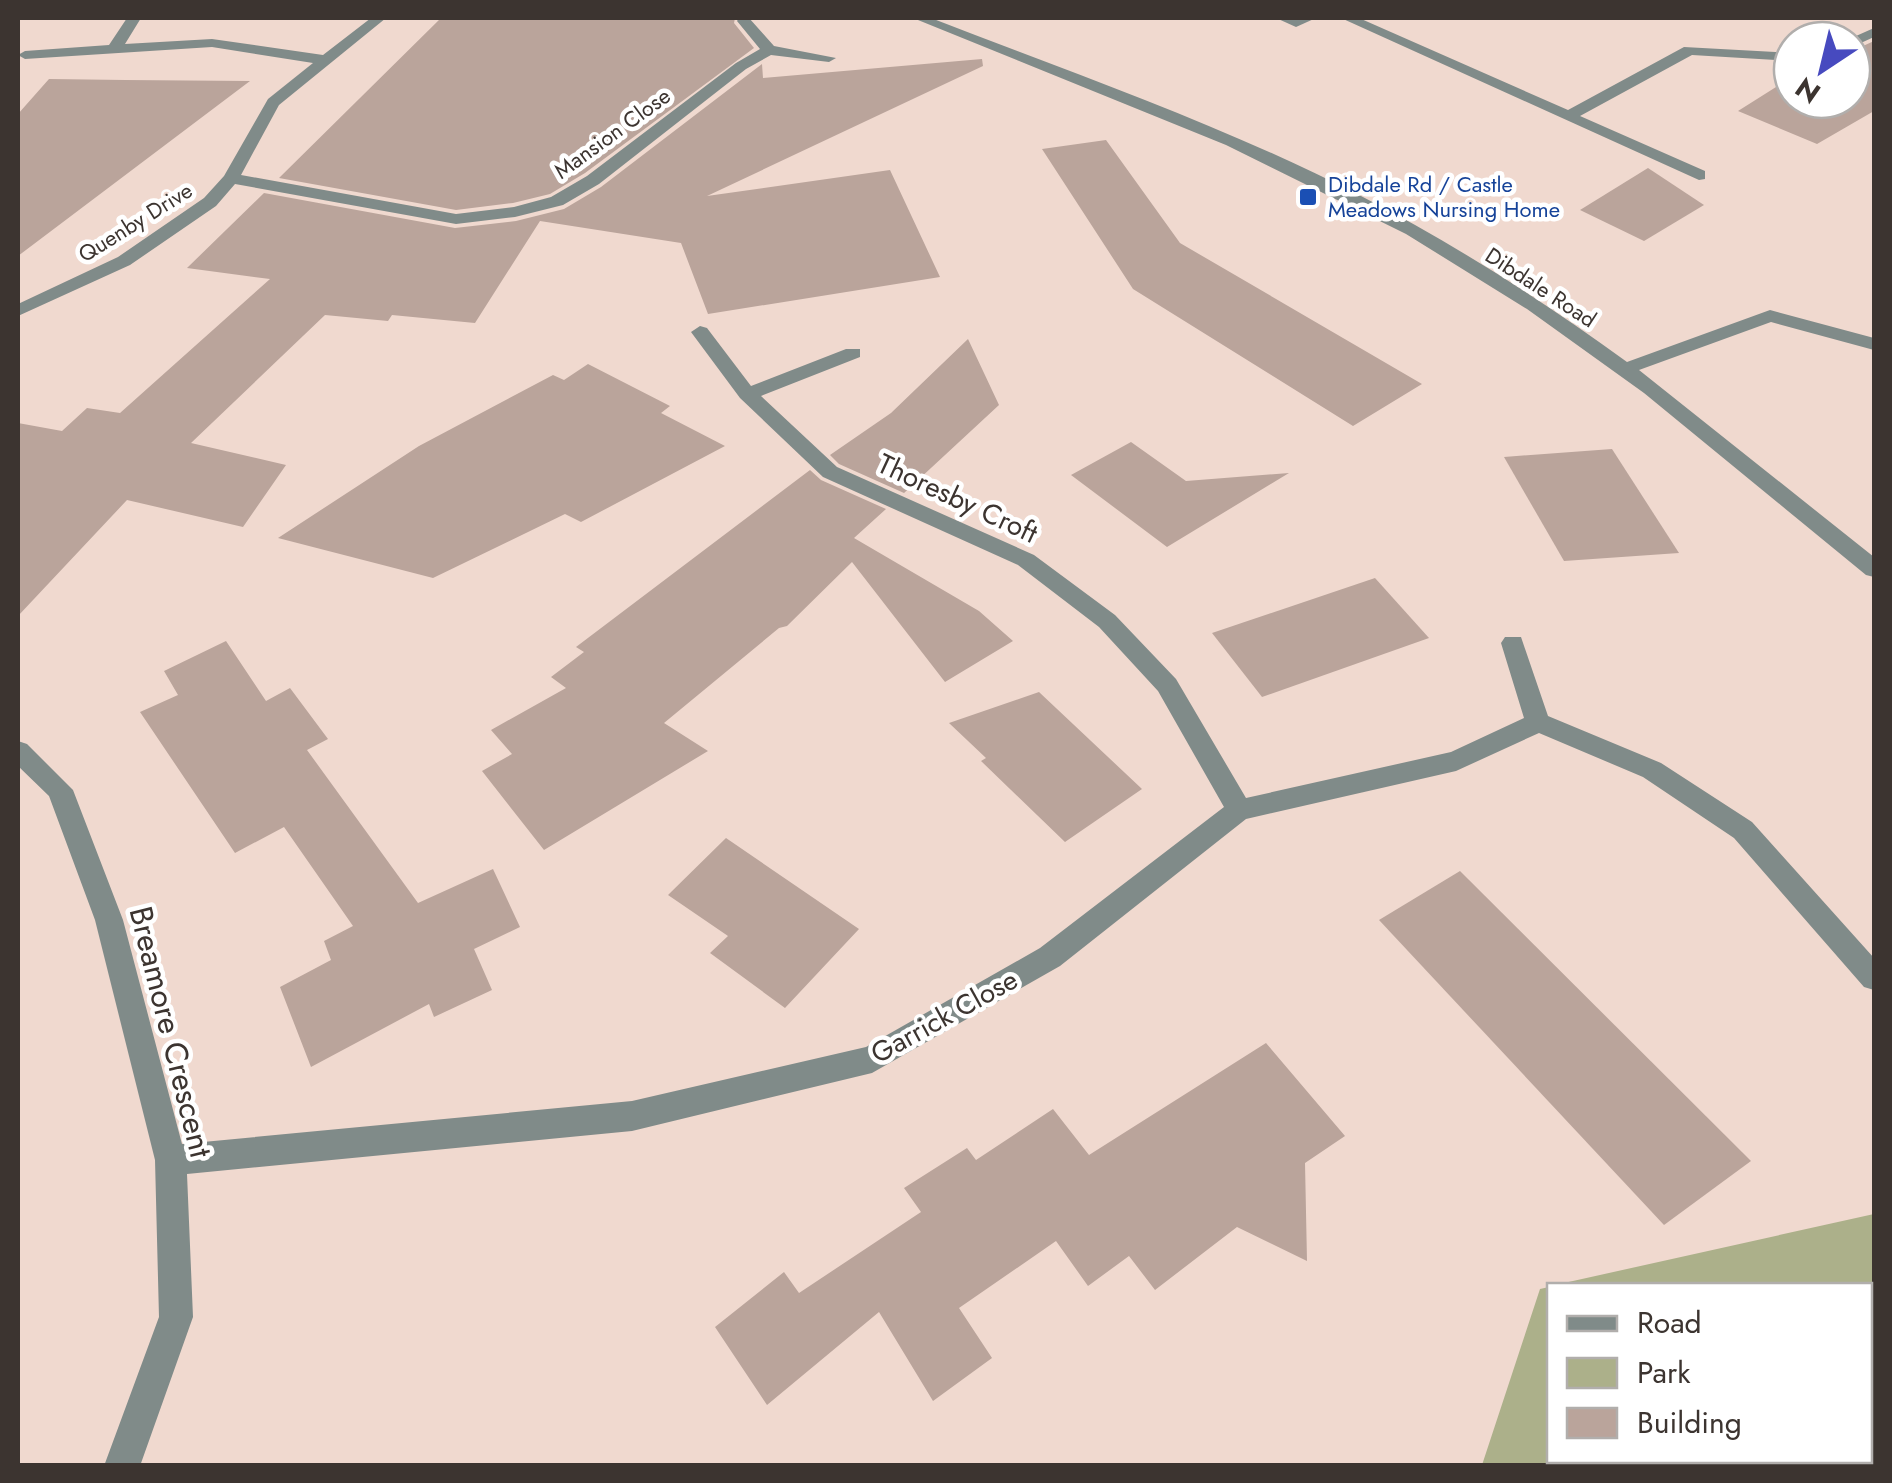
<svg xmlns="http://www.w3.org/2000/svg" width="1892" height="1483" font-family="Jost,sans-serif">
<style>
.green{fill:#acb08a}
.building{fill:#baa49b}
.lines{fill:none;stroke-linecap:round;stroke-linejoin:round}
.minor{fill:#808b89;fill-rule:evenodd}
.transit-dot{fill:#1a4fb4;stroke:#fff;stroke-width:4}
.labels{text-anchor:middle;stroke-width:9;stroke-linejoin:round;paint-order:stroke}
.far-street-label{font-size:22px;fill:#3c3430;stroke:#fff}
.far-transit-label{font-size:22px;fill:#164399;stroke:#fff;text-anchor:start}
.street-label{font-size:28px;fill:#3c3430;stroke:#fff}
.near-street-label{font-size:32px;fill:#3c3430;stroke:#fff}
</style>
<rect width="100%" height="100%" fill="#f0d9cf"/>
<path class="green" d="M1874,1214v251h-392l58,-176 9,-2 1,173h320v-174l-315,-1z"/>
<g class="building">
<path d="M441,18h294l-1,5 20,25 -169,125 -35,21 -37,9 -57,7 -177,-32z"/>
<path d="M1874,41v70l-57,33 -79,-33 54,-34v23h60v-49z"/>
<path d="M982,59l1,7 -276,130 183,-26 50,107 -232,37 -27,-71 -141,-22 -65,102 -83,-8 -4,6 -63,-6 -134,128 95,22 -43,62 -116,-27 -109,116v-193l44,8 25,-23 33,5 150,-134 -83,-11 77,-75 191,35 61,-7 48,-12 37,-22 161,-123 1,14z"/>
<path d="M49,79l76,1 125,1 -232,175v-142z"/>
<path d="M1106,140l74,103 242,141 -69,42 -220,-137 -91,-140z"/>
<path d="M1648,168l56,37 -60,36 -64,-31z"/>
<path d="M968,339l31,66 -95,88 -65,-29 -9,-9 61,-42z"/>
<path d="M588,364l82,42 -9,7 64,33 -144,76 -16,-8 -132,64 -155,-40 141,-92 134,-71 11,5z"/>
<path d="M1131,442l55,39 103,-8 -122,74 -96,-72z"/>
<path d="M1612,449l67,104 -115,8 -60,-104z"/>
<path d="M810,470l11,10 65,29 -32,29 125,73 34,30 -68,41 -93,-120 -65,64 -8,2 -115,95 44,28 -164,99 -62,-79 30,-17 -21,-24 75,-42 -15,-11 33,-25 -8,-5z"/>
<path d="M1375,578l54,60 -167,59 -50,-64z"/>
<path d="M226,641l40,60 24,-13 38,51 -21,11 111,153 75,-34 27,58 -46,22 18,41 -58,27 -5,-13 -118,63 -31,-80 51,-27 -7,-19 29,-15 -69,-99 -49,26 -95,-141 38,-17 -14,-24z"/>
<path d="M1039,692l103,97 -77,53 -84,-81 5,-3 -37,-35z"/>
<path d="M726,838l133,91 -74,79 -75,-55 18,-17 -60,-41z"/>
<path d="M1460,871l291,290 -87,64 -285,-305z"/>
<path d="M1266,1043l79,93 -40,27 2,98 -70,-34 -82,63 -26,-34 -41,30 -32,-45 -97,67 33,50 -59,43 -54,-89 -112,93 -52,-78 69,-55 15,21 122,-81 -17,-24 63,-40 9,12 77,-51 36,46z"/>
</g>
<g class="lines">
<g class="minor">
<path d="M127,18h14l-16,26 87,-5 111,16 48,-37h15l-107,87 -38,70 215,39 58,-7 37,-10 36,-21 149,-113 24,-14 -23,-28 2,-3h10l25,28 62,12 -7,4 -58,-7 -25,14 -147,115 -36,21 -48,12 -59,7 -221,-40 -19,22 -86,59 -112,51v-12l100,-47 86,-59 20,-22 44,-77 45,-36 -101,-16 -187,12 -7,-4 7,-4 84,-6z"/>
<path d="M913,18h18c145,56 292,107 430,178 93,48 181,104 266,166l143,-52 104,28v12l-103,-28 -132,48 235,187v20l-8,-2 -222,-182 -117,-84 -121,-75 -180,-89z"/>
<path d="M1276,18h40l-20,9z"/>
<path d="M1341,18h18l209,92 116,-63 108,6v8l-100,-6 -112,61 125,55v8l-6,1z"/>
<path d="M1874,28v9l-22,10v-7h-5z"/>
<path d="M700,326l7,2 44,58 95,-37h14v8l-99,39 76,71 197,88 81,60 61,64 70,119 205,-46 73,-34 -23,-75 4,-6h16l27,79 113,47 91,59 122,136v32l-10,-3 -130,-149 -91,-61 -104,-44 -83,38 -210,48 -186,147 -188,107 -240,58 -445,43 6,143 -53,149h-36l55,-149 -4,-157 -60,-240 -46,-124 -31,-30v-25l9,3 46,46 50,130 59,224 450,-43 234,-54 174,-99 184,-141 -66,-116 -59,-64 -81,-62 -195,-88 -83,-79 -49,-66z"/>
</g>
</g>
<rect class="transit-dot" x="1298" y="187" width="20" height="20" rx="5"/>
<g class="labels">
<g class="far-street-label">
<text transform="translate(612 133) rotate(-36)" y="8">Mansion Close</text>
<text transform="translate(135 222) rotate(-32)" y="8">Quenby Drive</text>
<text transform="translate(1541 287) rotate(33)" y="8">Dibdale Road</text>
</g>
<g class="far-transit-label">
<text x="1328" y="192">Dibdale Rd / Castle<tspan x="1328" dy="25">Meadows Nursing Home</tspan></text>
</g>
<g class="street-label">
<text transform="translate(958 498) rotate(25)" y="10">Thoresby Croft</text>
<text transform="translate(944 1016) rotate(-29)" y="10">Garrick Close</text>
</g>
<g class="near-street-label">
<text transform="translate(171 1032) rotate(76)" y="11">Breamore Crescent</text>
</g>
</g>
<rect width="1892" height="1483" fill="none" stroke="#3c3430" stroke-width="40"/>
<rect x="1547" y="1283" width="325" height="180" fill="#ffffff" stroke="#b1aeac" stroke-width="2.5"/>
<rect x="1567" y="1316" width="50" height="15" fill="#808b89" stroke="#b1aeac" stroke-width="2.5"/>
<text x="1637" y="1333" font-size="30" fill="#3c3430">Road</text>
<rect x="1567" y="1358" width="50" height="30" fill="#acb08a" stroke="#b1aeac" stroke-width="2.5"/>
<text x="1637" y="1383" font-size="30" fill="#3c3430">Park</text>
<rect x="1567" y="1408" width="50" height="30" fill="#baa49b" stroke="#b1aeac" stroke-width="2.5"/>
<text x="1637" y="1433" font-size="30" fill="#3c3430">Building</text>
<g transform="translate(1822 70) rotate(215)"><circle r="48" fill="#ffffff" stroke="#b1aeac" stroke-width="2.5"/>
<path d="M0-8L18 38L0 25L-18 38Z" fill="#474abf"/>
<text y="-15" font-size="28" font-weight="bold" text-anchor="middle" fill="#3c3430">N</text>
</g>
</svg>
